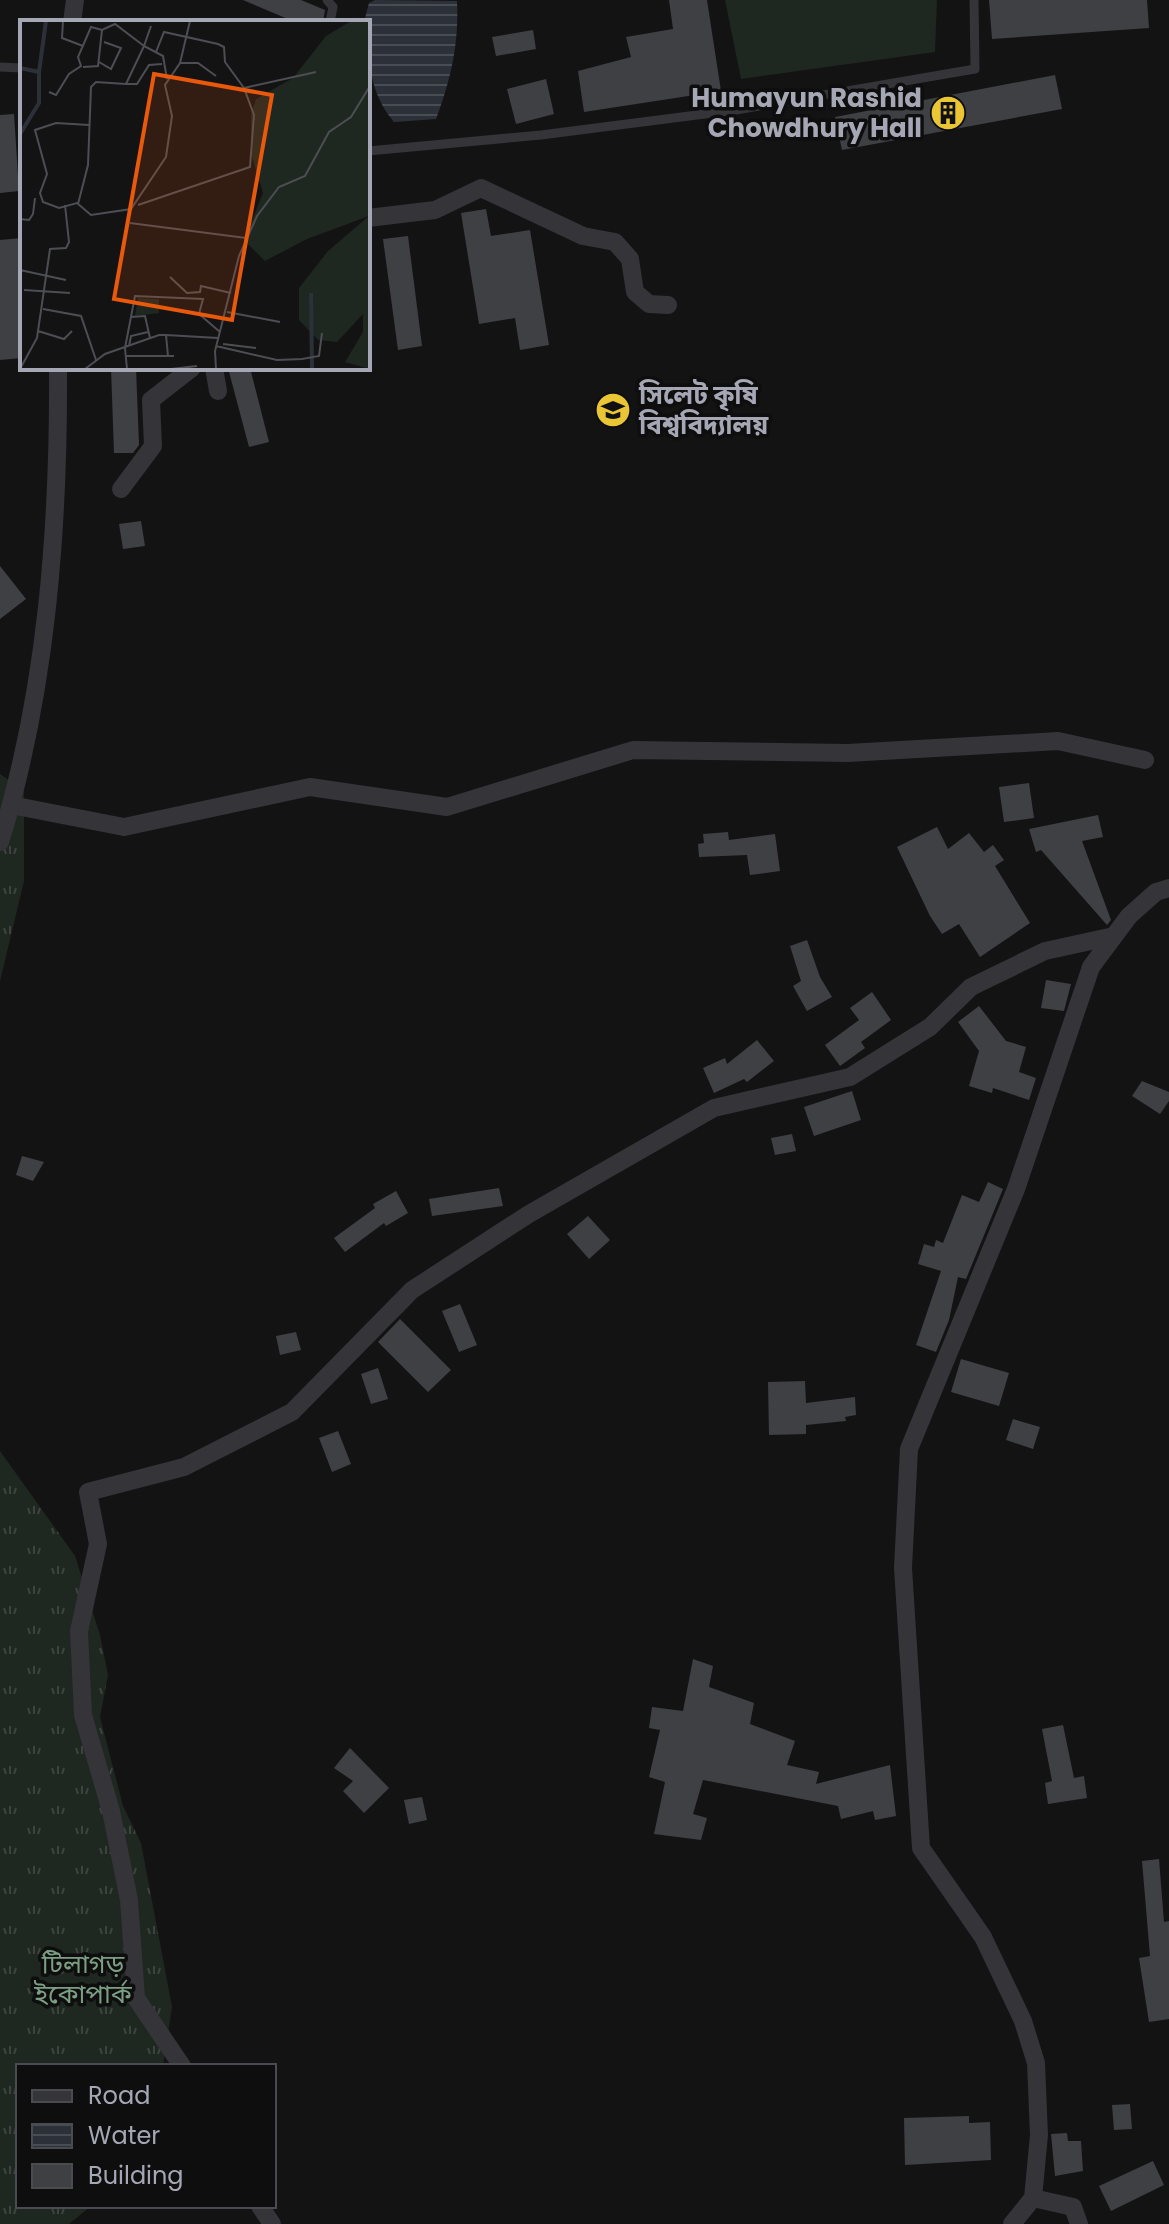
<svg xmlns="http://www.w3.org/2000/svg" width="1169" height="2224" font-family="Poppins,'Noto Sans Bengali',sans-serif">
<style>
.grass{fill:url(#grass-tufts)}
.pitch{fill:#1f2721}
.water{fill:url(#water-rules)}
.building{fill:#3f4044}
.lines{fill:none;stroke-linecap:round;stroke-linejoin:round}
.lane{stroke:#343439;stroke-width:9}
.street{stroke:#343439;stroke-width:18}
.labels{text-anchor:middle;stroke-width:7;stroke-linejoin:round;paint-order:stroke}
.poi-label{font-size:26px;font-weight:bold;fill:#a5a7b4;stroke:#0e0e0f;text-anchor:end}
.park-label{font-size:26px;fill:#7c9f83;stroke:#0e0e0f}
.inset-river{fill:none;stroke:#2c3139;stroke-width:4}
.inset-road{fill:none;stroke:#4d4e54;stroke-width:2}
.view{fill:#e8590c;fill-opacity:0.15;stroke:#e8590c;stroke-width:4}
.inset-edge{fill:none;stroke:#a5a7b4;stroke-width:4}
</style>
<defs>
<pattern id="grass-tufts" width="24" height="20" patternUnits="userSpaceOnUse" patternTransform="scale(2)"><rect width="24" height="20" fill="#1f2721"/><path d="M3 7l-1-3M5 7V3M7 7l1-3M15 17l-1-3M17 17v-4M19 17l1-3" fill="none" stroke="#3d443f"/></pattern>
<pattern id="water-rules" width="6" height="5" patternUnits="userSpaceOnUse" patternTransform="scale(2)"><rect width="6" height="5" fill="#2c3139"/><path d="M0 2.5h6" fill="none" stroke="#484c53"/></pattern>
</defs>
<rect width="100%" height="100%" fill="#131314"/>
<g class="grass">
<path d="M0,774l24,17v90l-24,100z"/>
<path d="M0,1451l75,105 25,79 8,40 -8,42 23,89 18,37 31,164 -9,59h-145v140h73l-22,18h-69z"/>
</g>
<path class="pitch" d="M725,0h212l-2,52 -194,27z"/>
<path class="water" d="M375,0l82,1c2,43 -6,78 -21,118l-42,3c-25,-30 -26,-62 -26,-100h-4l5,-19z"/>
<g class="building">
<path d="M243,0h58l24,10 -2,12h-28z"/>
<path d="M669,0h38l14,91 -137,21 -6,-41 53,-14 -5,-20 47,-8z"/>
<path d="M989,0h158l2,28 -157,11z"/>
<path d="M533,30l3,19 -40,7 -4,-19z"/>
<path d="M1055,75l7,34 -220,41 -7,-33z"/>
<path d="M546,79l8,35 -38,10 -9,-35z"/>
<path d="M14,114l5,77 -19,2v-78z"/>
<path d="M486,209l5,27 39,-6 19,115 -29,5 -5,-32 -36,6 -18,-111z"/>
<path d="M408,236l14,110 -24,4 -15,-111z"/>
<path d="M22,238v120l-22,2v-120z"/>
<path d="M111,368h25l3,77 -6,8h-19z"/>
<path d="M228,368h22l19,74 -20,5z"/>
<path d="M141,521l4,25 -22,3 -4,-25z"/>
<path d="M0,566l26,33 -26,20z"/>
<path d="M1029,783l5,35 -30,4 -5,-35z"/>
<path d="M1098,815l5,22 -21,4 29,79 -4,5 -66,-75 -5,2 -7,-23z"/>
<path d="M937,827l11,22 21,-16 15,19 9,-7 11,15 -9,6 35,57 -50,34 -21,-33 -17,10 -12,-18 -33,-69z"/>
<path d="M728,832l1,8 46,-6 5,37 -30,4 -3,-20 -48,2 -1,-13 6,-1 -1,-9z"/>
<path d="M807,940l13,37 12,20 -25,14 -14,-25 8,-5 -11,-35z"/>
<path d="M1046,980l25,4 -7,27 -23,-3z"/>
<path d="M872,992l19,28 -30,22 4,6 -25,18 -15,-21 34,-25 -9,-12z"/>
<path d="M979,1006l27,35 20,6 -7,25 17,6 -7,22 -36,-12 -1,5 -23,-7 10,-35 -21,-29z"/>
<path d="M757,1040l17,21 -27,21 -3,-3 -30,14 -11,-25 22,-10 2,6z"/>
<path d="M1142,1081l27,11v9l-9,13 -28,-18z"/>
<path d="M852,1091l9,29 -47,16 -10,-29z"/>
<path d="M792,1134l4,17 -21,4 -4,-17z"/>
<path d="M22,1156l22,6 -11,19 -17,-6z"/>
<path d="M988,1182l15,7 -37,90 -8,-2 -9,43 -13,32 -20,-7 25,-74 -23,-7 6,-20 10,3 2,-7 7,3 19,-48 17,7z"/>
<path d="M499,1188l4,18 -71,10 -3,-17z"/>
<path d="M396,1191l12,22 -22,13 -2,-3 -39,29 -11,-14 41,-30 -2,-4z"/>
<path d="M588,1216l22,24 -21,19 -22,-25z"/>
<path d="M460,1304l17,41 -18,7 -17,-41z"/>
<path d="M400,1319l51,51 -23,22 -50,-50z"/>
<path d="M296,1332l5,18 -21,5 -4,-19z"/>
<path d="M961,1359l48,14 -10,33 -48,-14z"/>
<path d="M378,1368l10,31 -17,5 -10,-30z"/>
<path d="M805,1381l1,22 49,-6 1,18 -11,2 1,4 -40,4v9l-37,1 -1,-53z"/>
<path d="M1013,1419l27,8 -7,22 -27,-9z"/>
<path d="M338,1431l13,33 -19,8 -13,-34z"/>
<path d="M693,1659l20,7 -4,21 45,16 -4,21 45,17 -8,24 32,7 -3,12 74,-19 6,51 -21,4 -2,-9 -32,8 -3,-13 -135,-26 -10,34 14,4 -6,22 -47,-6 11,-52 -16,-5 11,-47 -11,-2 3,-21 31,4z"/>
<path d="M1063,1725l11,53 10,-2 3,22 -39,6 -3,-21 7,-2 -10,-52z"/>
<path d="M350,1748l39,40 -25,25 -21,-22 10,-10 -19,-13z"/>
<path d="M422,1797l5,23 -18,4 -5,-24z"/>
<path d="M1159,1859l5,63 5,-1v98l-20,3 -10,-64 11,-2 -8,-95z"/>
<path d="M1130,2104l2,25 -18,1 -2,-25z"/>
<path d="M969,2116v7l21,-1 1,38 -86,5 -1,-47z"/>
<path d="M1067,2133l1,8h13l2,30 -28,5 -4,-42z"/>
<path d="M1153,2161l11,24 -53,26 -12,-25z"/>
</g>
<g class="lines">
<g class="lane">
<path d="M327,0l6,7 -3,15"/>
<path d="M0,67l22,1"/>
<path d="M368,151l173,-16 195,-25 239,-41 -1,-69"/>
</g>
<g class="street">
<path d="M72,22l3,-22"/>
<path d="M368,218l67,-8 46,-22 102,48 32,6 15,17 5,33 14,12 19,1"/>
<path d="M214,368l4,23"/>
<path d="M121,489l32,-43 -2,-46 41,-32"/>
<path d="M11,805l113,22 186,-40 137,20 186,-57 215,3 210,-12 87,19"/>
<path d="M0,842c47,-151 59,-317 58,-474"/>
<path d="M182,2066l-46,-68 -7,-98 -18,-89 -28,-96 -4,-84 19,-87 -10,-52 96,-25 108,-55 120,-122 117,-76 185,-106 136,-31 80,-50 41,-40 74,-36 69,-15"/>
<path d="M1033,2198l40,9 6,17"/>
<path d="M260,2206l12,18"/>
<path d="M1012,2224l21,-26 6,-63 -3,-72 -13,-42 -40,-84 -62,-89 -18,-280 6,-119 107,-260 75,-222 38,-51 27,-24 13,-4"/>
</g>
</g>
<defs>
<symbol id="building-disc" viewBox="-11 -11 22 22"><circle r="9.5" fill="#eac534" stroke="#0e0e0f"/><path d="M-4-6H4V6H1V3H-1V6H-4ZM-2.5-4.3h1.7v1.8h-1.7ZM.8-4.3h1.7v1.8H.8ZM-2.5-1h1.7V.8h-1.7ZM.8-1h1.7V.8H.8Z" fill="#111"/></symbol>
<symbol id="university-disc" viewBox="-11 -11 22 22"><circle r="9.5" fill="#eac534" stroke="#0e0e0f"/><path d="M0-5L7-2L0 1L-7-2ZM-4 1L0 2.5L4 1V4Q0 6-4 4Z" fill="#111"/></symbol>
</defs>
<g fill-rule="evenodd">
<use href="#building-disc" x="928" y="93" width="40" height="40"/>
<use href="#university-disc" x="593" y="390" width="40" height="40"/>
</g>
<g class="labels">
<g class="poi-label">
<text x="922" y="107">Humayun Rashid<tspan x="922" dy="30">Chowdhury Hall</tspan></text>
<text x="639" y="404" text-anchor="start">সিলেট কৃষি<tspan x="639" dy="30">বিশ্ববিদ্যালয়</tspan></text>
</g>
<g class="park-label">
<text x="83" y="1973">টিলাগড়<tspan x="83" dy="30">ইকোপার্ক</tspan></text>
</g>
</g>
<g transform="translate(20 20)">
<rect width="350" height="350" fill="#131314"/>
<path d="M331,1h19v348l-25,-7 18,-30v-18l-26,28 -19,-2 -19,-20v-32l29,-37 41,-35 -62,23 -42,22 -21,-21 19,-47 -12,-40v-39l5,-15 37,-21 33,-42z" fill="#1f2721"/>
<path d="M118,278l21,1v14l-24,3z" fill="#1f2721"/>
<path class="inset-river" d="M0,48l19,4 7,-51M0,114l19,-31v-31M291,273l1,76"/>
<path class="inset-road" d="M43,1l-1,17 21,8M131,6l-7,20 19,10 4,23M136,32l8,-20 54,12 6,3 1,15 19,26M79,42l12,7 10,-21 -17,-6M160,43h18l18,13M63,47l15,-1 4,-36M29,72l7,3 13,-21 12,-8 -3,-9 13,-30 11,3 13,-6 29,22 -18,38h11l12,-19 13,-1M69,105l-33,-2 -21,7 12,44 -7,19 3,9 16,6 18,-5 14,12 40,-6 35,-52 6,-41 -7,-31 15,-22 10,-42M58,184l10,-39 3,-78 5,-5 30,2M118,185l112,-38 4,-52 -10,-27 72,-16M0,199l9,1 4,-6 2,-16M110,203l116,15M0,250l46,10M150,257l17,16 13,-1 1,-6 30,7M4,270l46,3M23,289l38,7 15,44M207,292l53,10M111,297l14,-1 5,22M18,311l26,8 8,-8M146,315l52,3M203,324l33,4M109,326l2,-10 17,-4M196,326l61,14 25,-1 17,-3 3,-23M105,336h49M0,349l17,-31 13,-89 16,-1 3,-6 -4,-37M65,349l20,-15 54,-19h7l2,21M107,349l-2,-21 10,-52 68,3 -4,15 21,18M151,349l26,-3M196,349l-1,-18 24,-95 18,-40 22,-29 26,-11 24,-44 22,-15 19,-31"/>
<path class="view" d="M134,54l118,21 -40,225 -118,-21z"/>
<rect width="350" height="350" class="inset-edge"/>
</g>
<rect x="16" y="2064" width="260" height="144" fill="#0e0e0f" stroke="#4a4b51" stroke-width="2"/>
<rect x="32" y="2090" width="40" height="12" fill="#343439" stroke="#4a4b51" stroke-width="2"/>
<text x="88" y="2104" font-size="24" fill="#a5a7b4">Road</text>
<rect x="32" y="2124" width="40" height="24" fill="url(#water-rules)" stroke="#4a4b51" stroke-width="2"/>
<text x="88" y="2144" font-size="24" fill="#a5a7b4">Water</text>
<rect x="32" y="2164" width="40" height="24" fill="#3f4044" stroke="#4a4b51" stroke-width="2"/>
<text x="88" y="2184" font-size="24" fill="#a5a7b4">Building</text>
</svg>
